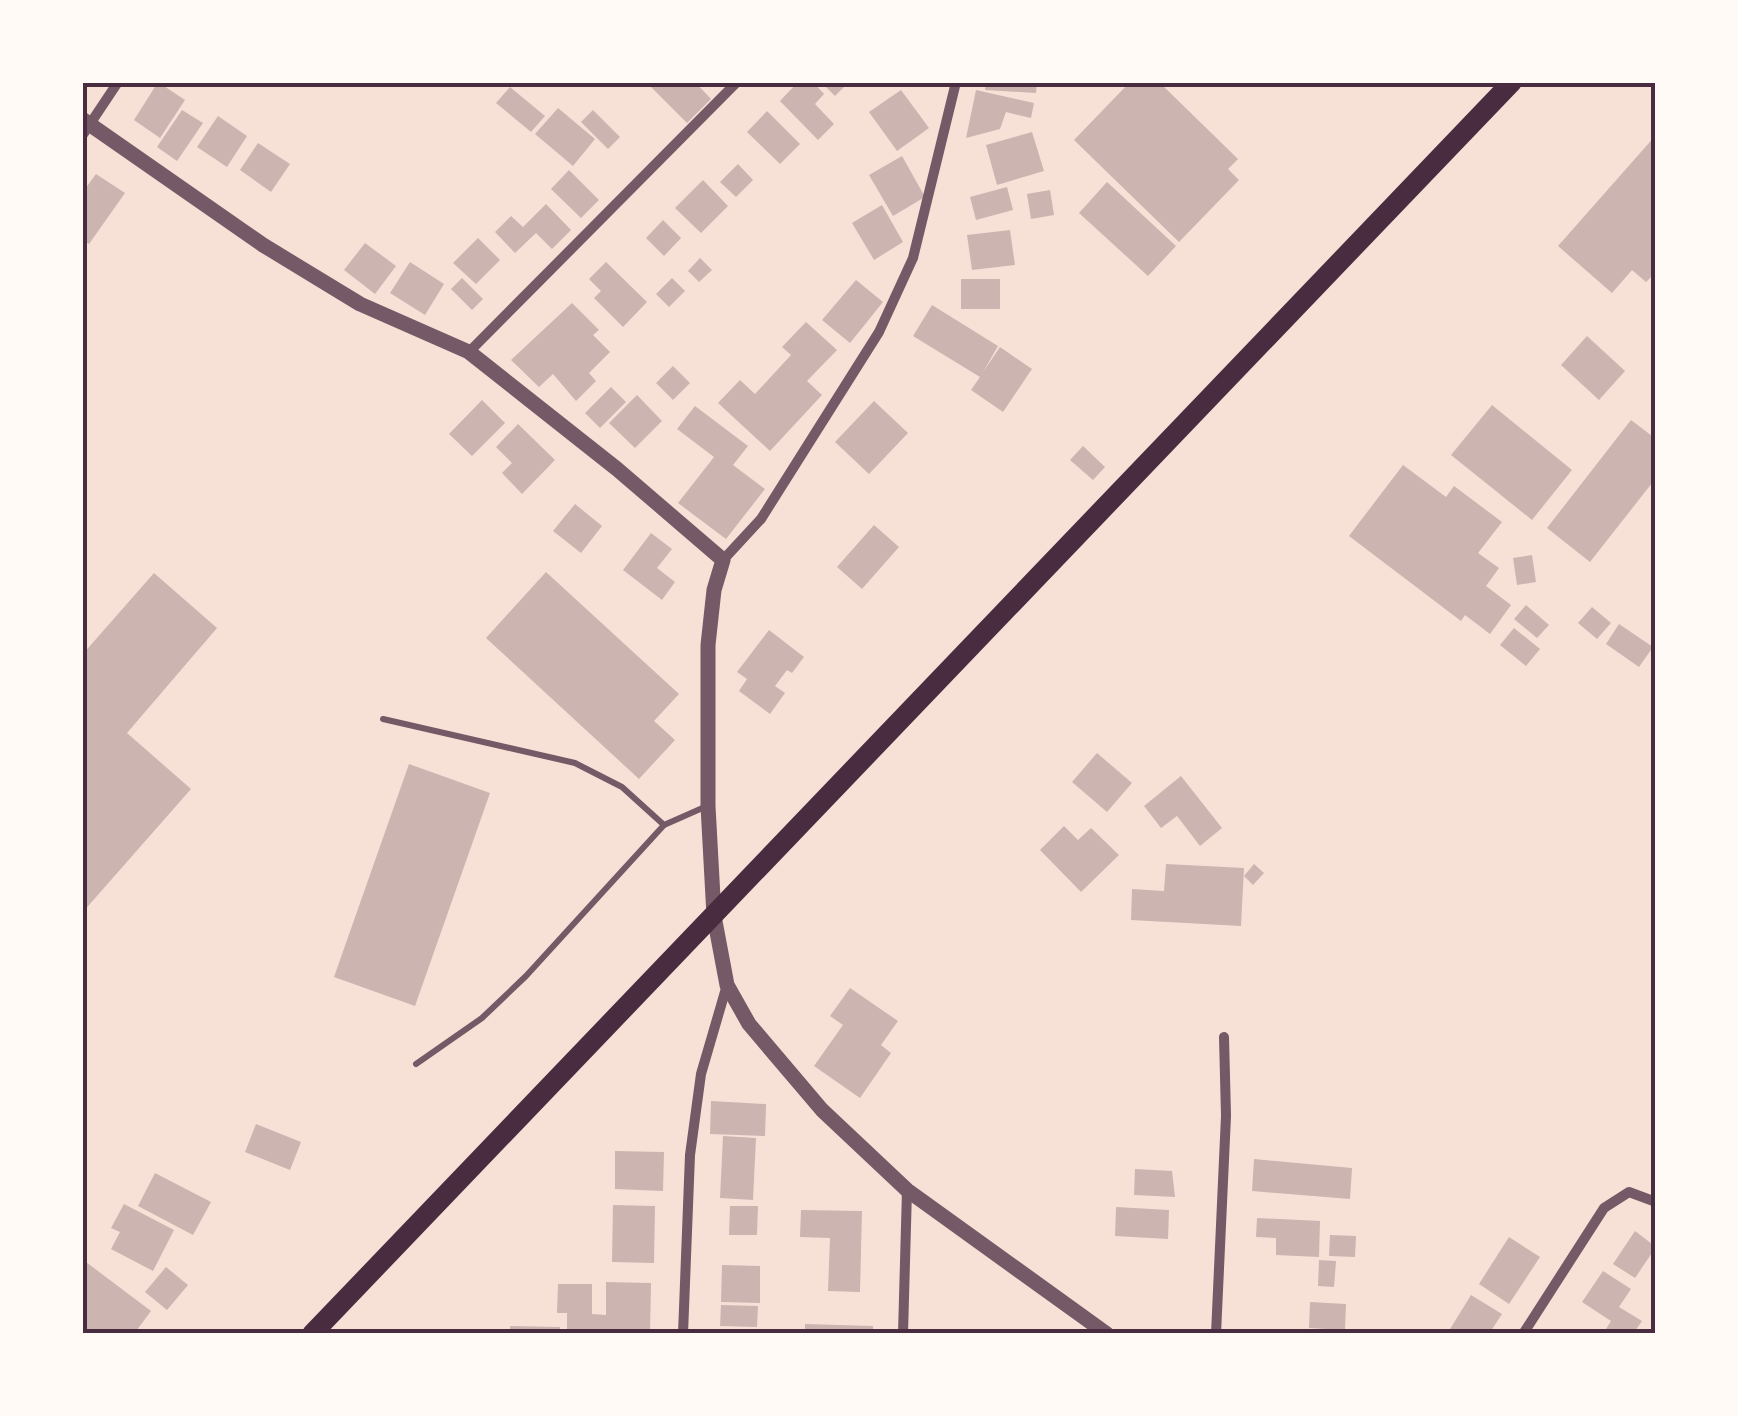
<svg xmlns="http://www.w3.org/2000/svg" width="1738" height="1416" font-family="'Work Sans',sans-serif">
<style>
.building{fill:#ccb4b1}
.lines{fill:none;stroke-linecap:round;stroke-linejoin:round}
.service{stroke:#755966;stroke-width:6}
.minor{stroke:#755966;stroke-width:10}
.tertiary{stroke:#755966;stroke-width:15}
.trunk{stroke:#4a2c40;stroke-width:20}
.neatline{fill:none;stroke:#4a2c40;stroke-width:4}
</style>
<rect width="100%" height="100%" fill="#f7e1d7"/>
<g class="building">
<path d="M158,82l27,18 -25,38 -26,-18z"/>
<path d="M646,82h49l16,17 -24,24z"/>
<path d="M798,82h15l11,12 -9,10 19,20 -16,16 -38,-39z"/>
<path d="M821,82h28l-14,14z"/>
<path d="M986,82h51l-1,11 -51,-3z"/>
<path d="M1130,82h29l79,77 -10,10 11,11 -60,62 -105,-102z"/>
<path d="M510,87l35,29 -14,16 -35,-29z"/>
<path d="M901,90l28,38 -32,23 -28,-39z"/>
<path d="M976,90l58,13 -3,15 -25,-6 -6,17 -34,9z"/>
<path d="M558,108l37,31 -22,27 -38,-32z"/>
<path d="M182,110l21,13 -26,38 -20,-14z"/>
<path d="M593,110l27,27 -12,12 -27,-27z"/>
<path d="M767,111l33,33 -20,20 -33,-32z"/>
<path d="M218,116l29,20 -20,31 -30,-20z"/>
<path d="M1032,132l12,39 -47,14 -11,-40z"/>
<path d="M1656,135v137l-10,10 -14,-12 -20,23 -54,-47z"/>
<path d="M258,143l32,21 -19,28 -31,-22z"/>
<path d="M902,156l23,41 -32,19 -24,-41z"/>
<path d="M738,164l15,16 -17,17 -16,-15z"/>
<path d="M569,170l30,30 -18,18 -30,-29z"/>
<path d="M96,174l29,19 -36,51 -7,-4v-47z"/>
<path d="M703,180l25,26 -27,27 -26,-25z"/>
<path d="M1107,182l69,64 -28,30 -69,-63z"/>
<path d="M1007,187l6,23 -37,10 -6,-23z"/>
<path d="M1050,190l4,25 -23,4 -4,-25z"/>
<path d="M546,204l25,26 -19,19 -16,-16 -21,20 -20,-21 16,-16 12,11z"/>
<path d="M882,205l21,37 -29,18 -22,-37z"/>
<path d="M663,220l18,18 -17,18 -18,-18z"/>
<path d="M1010,230l5,35 -43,5 -5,-35z"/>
<path d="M478,238l22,22 -24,24 -23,-21z"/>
<path d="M365,243l31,23 -21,28 -31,-24z"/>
<path d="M700,258l12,12 -13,12 -11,-11z"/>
<path d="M410,262l34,22 -19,31 -35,-22z"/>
<path d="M606,262l41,40 -24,25 -29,-29 7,-7 -12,-12z"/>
<path d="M462,278l21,21 -11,11 -21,-21z"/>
<path d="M672,278l13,13 -16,16 -13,-13z"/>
<rect x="961" y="279" width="39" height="30"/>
<path d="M856,280l27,22 -33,41 -28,-23z"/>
<path d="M572,303l27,27 -6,5 17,17 -21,21 7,8 -20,20 -23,-27 -14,13 -28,-27z"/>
<path d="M932,305l66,41 -15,26 17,-25 32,22 -29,43 -32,-22 9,-13 -67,-41z"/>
<path d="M806,322l31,28 -30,31 15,14 -52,56 -52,-48 22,-23 15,14 36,-39 -9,-8z"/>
<path d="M1587,336l38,35 -26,29 -38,-35z"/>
<path d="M673,366l17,17 -17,17 -17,-17z"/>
<path d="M611,387l15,15 -26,26 -15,-15z"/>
<path d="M637,395l25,26 -27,27 -26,-25z"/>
<path d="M482,400l23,23 -33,33 -23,-22z"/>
<path d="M874,401l34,32 -39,41 -34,-32z"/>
<path d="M1492,405l80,65 -40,50 -81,-65z"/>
<path d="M695,406l53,40 -15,19 32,24 -39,50 -48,-36 36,-46 -37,-28z"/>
<path d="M1631,420l25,19v39l-66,84 -43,-34z"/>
<path d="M518,424l37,36 -33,34 -20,-21 10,-10 -16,-16z"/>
<path d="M1083,446l22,21 -12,13 -23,-20z"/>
<path d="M1403,465l43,32 8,-11 48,36 -24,31 21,15 -13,18 25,19 -21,29 -25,-19 -4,6 -112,-85z"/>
<path d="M575,504l27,22 -21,27 -28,-22z"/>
<path d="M874,525l25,22 -37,42 -25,-22z"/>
<path d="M651,533l21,16 -15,19 18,14 -13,18 -39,-30z"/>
<path d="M1532,555l4,27 -19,3 -4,-27z"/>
<path d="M546,572l133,122 -25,27 21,19 -36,39 -153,-141z"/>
<path d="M154,573l63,55 -90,105 64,56 -109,124v-258z"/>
<path d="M1526,605l23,20 -12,13 -23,-19z"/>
<path d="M1592,607l19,16 -14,16 -19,-16z"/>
<path d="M1619,624l34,23 -14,20 -33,-23z"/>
<path d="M1514,628l26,21 -14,17 -26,-21z"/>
<path d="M769,630l35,27 -12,16 -5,-3 -12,16 10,7 -15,21 -31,-23 8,-12 -10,-7z"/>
<path d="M1097,753l35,30 -25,29 -35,-30z"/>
<path d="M409,764l81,29 -75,213 -81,-29z"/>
<path d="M1181,776l41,52 -22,18 -23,-30 -16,12 -17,-22z"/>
<path d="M1064,826l14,14 13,-12 28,27 -38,37 -41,-42z"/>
<path d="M1166,864l78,4 -3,58 -110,-6 1,-31 32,2z"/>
<path d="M1254,864l10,9 -11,12 -9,-9z"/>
<path d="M850,988l48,33 -17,24 10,8 -31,45 -46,-32 29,-41 -13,-9z"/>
<path d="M711,1101l55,3 -1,32 -55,-2z"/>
<path d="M256,1124l45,18 -11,28 -45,-18z"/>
<path d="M723,1136l33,2 -3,62 -33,-2z"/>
<path d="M615,1151l49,1 -1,39 -48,-2z"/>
<path d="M1254,1159l98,9 -2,31 -98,-8z"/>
<path d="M1135,1169l37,2 3,26 -41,-2z"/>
<path d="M155,1173l56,29 -18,33 -55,-29z"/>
<path d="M124,1204l50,26 -21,41 -42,-22 9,-17 -9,-4z"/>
<path d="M613,1205l42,1 -1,57 -42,-1z"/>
<path d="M730,1206h28l-1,29h-28z"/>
<path d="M1116,1207l53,3 -1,29 -53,-3z"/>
<path d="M801,1210l61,1 -2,81 -32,-1 2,-53 -30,-1z"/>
<path d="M1257,1218l63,3 -1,36 -43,-2v-17l-20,-1z"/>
<path d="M1635,1231l21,16 -21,31 -22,-14z"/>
<path d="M1330,1235l26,1 -1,21 -26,-1z"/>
<path d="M1509,1237l31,20 -31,47 -30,-20z"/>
<path d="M82,1259l69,52 -17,23h-52z"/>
<path d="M1319,1260l17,1 -2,26 -16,-1z"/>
<path d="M722,1265l38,1v37l-39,-1z"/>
<path d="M166,1267l22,18 -21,25 -22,-18z"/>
<path d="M1603,1271l28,18 -12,18 23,14 -9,13h-20l-7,-5 5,-8 -29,-19z"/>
<path d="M606,1282l45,1 -1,51h-83v-21h-10l1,-29h34v30l14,1z"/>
<path d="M1471,1295l31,19 -13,20h-42z"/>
<path d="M1310,1302l36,2 -1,26 -36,-2z"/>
<path d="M721,1305l37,1 -1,21 -37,-1z"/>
<path d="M805,1324l68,2v8h-68z"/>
<path d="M510,1326l50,1v7h-50z"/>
</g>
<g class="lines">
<g class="service">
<path d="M383,719l192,44 47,24 42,38 43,-19"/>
<path d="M416,1064l66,-46 44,-42 138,-151"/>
</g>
<g class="minor">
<path d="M82,136l36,-54"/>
<path d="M469,352l268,-270"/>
<path d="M723,560l38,-41 118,-187 34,-74 43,-176"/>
<path d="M683,1334l7,-179 11,-81 26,-89"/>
<path d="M903,1334l4,-144"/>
<path d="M1216,1334l10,-218 -2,-79"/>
<path d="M1523,1334l81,-126 25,-16 27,10"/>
</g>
<path class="tertiary" d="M82,119l181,126 97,59 109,48 148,117 106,91 -9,30 -6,55v161l6,110 13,69 22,39 73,86 85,80 200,144"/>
<path class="trunk" d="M312,1334l1200,-1252"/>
</g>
<rect width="1738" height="1416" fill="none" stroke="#fffaf5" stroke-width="170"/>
<rect x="85" y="85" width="1568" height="1246" class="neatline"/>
</svg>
